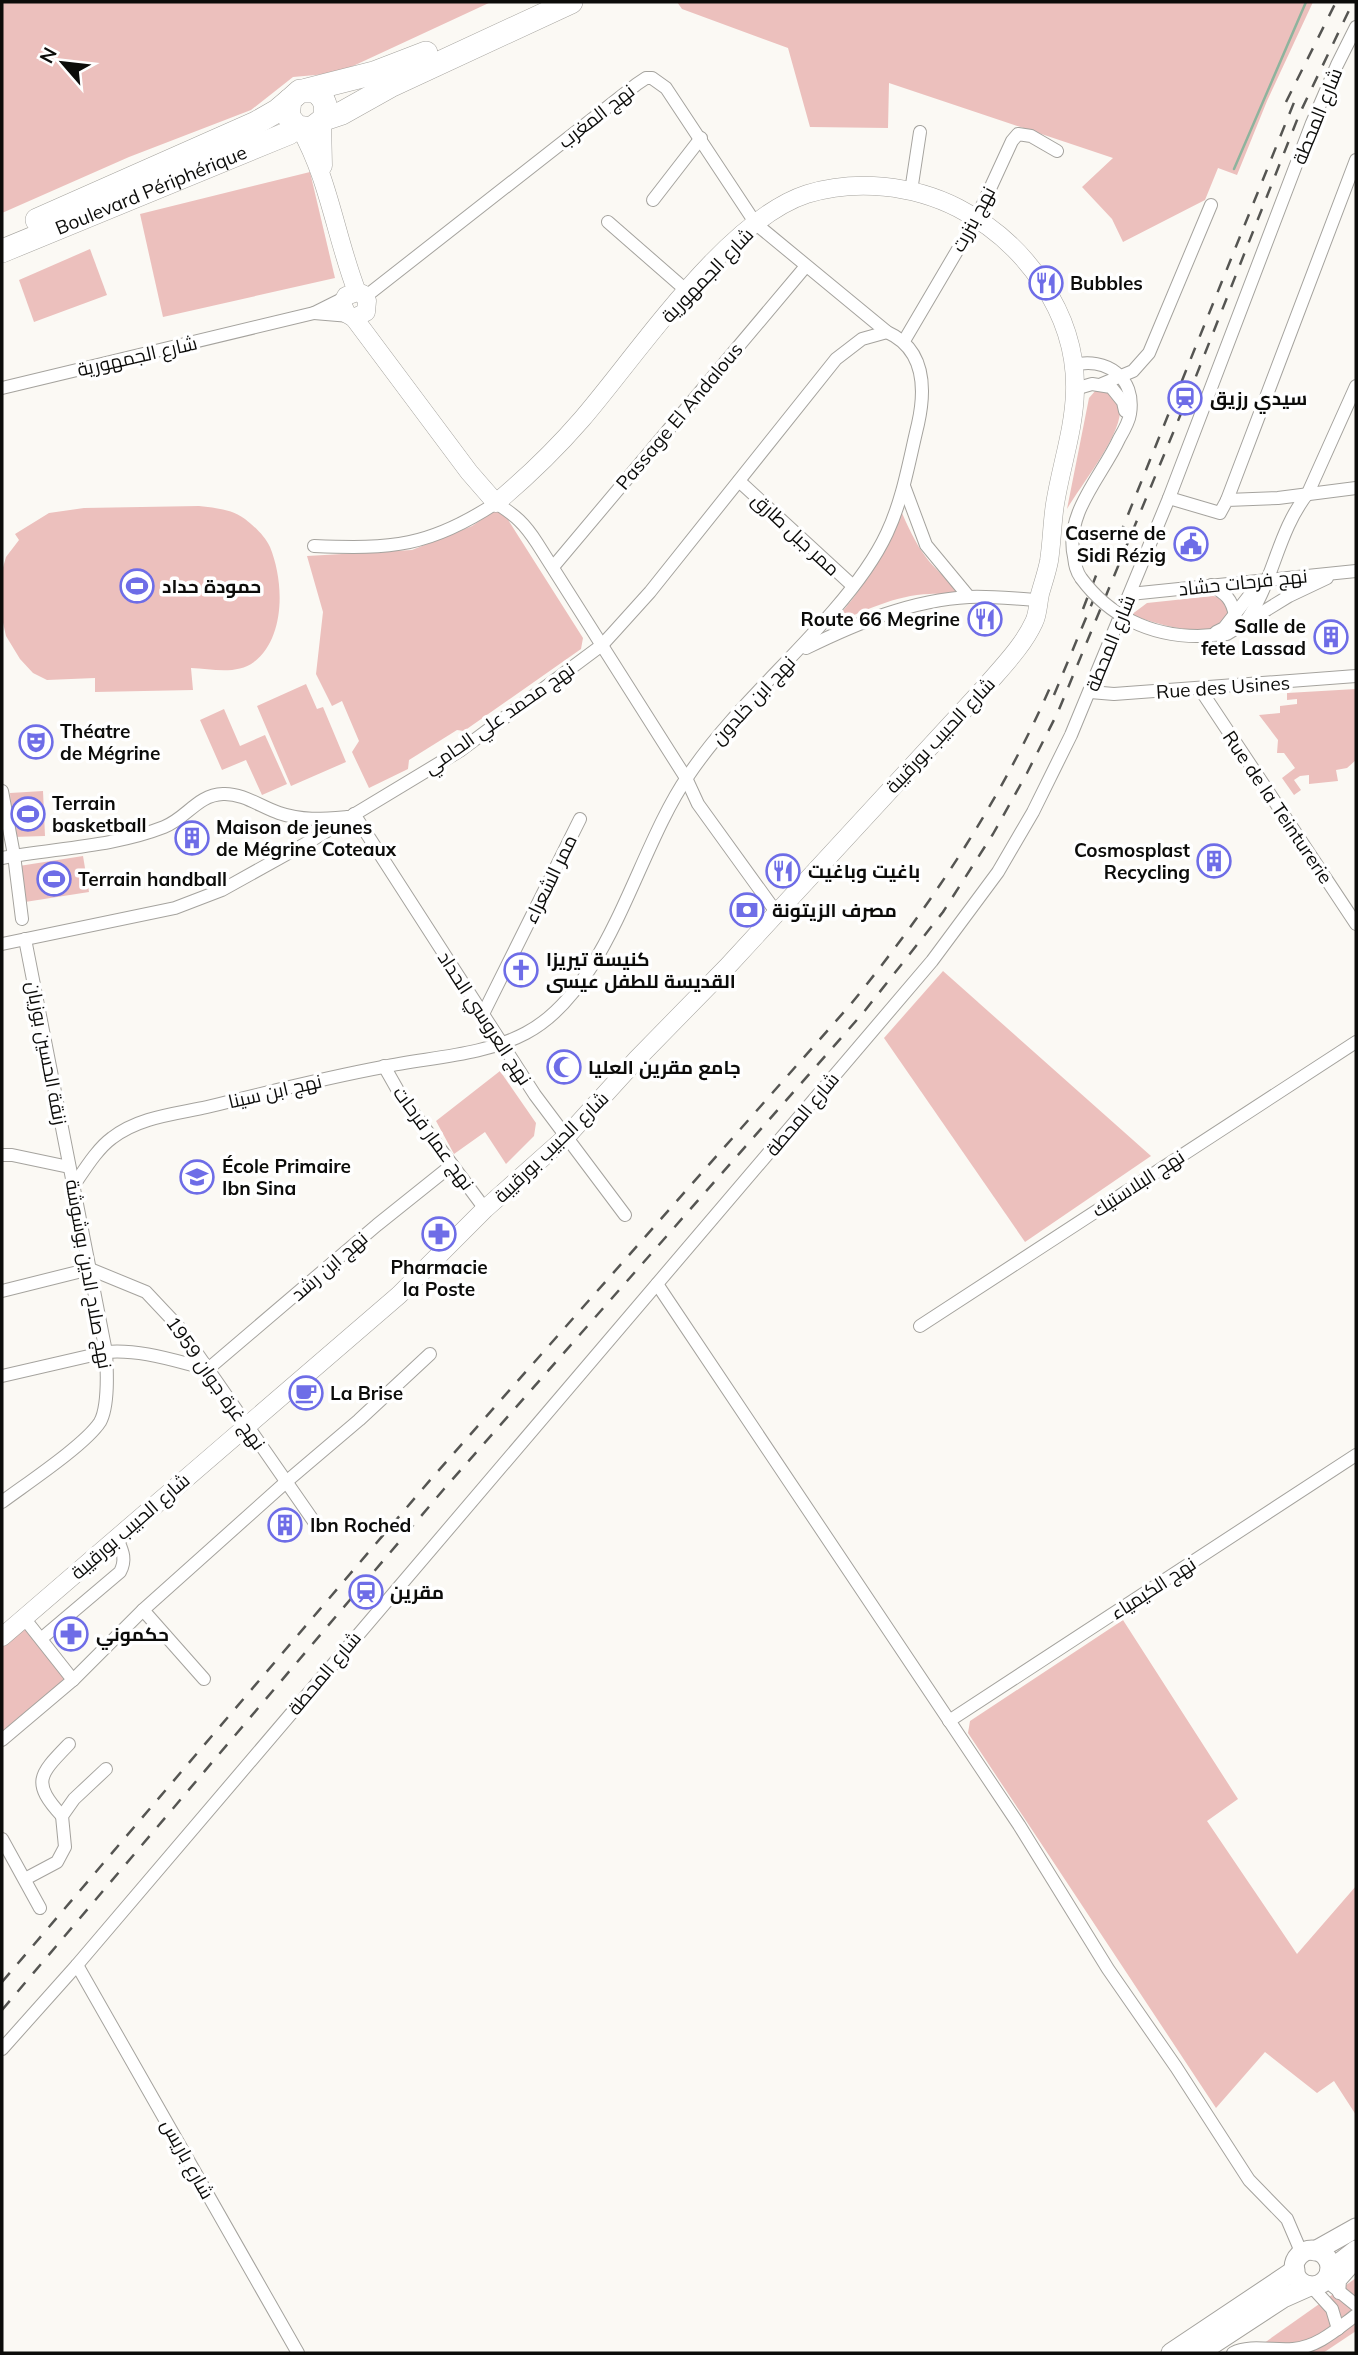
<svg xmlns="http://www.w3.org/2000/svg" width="1358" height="2355" font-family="Mulish,Cairo,sans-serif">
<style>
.green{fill:#ecc0bd}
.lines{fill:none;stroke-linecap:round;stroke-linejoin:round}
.stream{stroke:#8eb39d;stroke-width:2.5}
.street-casing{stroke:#a5a39e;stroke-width:14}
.secondary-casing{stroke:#a5a39e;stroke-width:19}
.primary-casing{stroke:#a5a39e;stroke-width:21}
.highway-casing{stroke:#a5a39e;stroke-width:24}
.street{stroke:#fff;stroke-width:12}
.secondary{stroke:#fff;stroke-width:18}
.primary{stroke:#fff;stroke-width:19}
.highway{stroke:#fff;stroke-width:23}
.rail{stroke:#555552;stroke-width:2.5;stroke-dasharray:12 12;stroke-linecap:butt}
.street-bridge-casing{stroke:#a5a39e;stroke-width:14;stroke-linecap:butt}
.street-bridge{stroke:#fff;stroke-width:12}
.labels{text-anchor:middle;stroke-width:7;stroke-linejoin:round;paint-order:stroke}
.street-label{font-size:19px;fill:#0c0c0a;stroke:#fff}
.poi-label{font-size:19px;font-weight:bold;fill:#0c0c0a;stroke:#fff;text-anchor:start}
</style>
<rect width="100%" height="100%" fill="#fbf9f4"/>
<g class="green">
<path d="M2,2h489l-153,71 -45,4 -42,33 -122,47 -127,56z"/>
<path d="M677,2h636l-46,99 -30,74 -19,-7 -13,32 -82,42 -11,-23 -30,-32 31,-29 -224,-75 -1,45 -78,-1 -22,-79 -106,-39z"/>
<path d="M310,172l25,106 -172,39 -23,-103z"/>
<path d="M90,249l17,46 -73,27 -15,-42z"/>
<path d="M1103,388l13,7c2,5 4,12 4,17 -1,26 -39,73 -53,97l22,-111 7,-8z"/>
<path d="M199,506c16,2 33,3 46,13 9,7 20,17 25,28 14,34 16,90 -16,115 -17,13 -42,7 -63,6l2,22 -98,2v-14l-48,2 -14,-7 -13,-14 -14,-23 -4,-18v-47l4,-14 13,-17 -4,-6 34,-21 35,-5z"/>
<path d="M500,507l83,131 -2,11 -117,82 -7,-1 -48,30 -1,9 -39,19 -17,-36 7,-11 -17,-40 -10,5 -16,-32 7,-62 -16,-56 105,-6 60,-24z"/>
<path d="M902,513c19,44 30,55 67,84 -13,-1 -26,-4 -39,-3 -35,1 -69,18 -100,32 31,-35 55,-70 72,-113z"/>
<path d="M1213,596l10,2 6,6c-1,6 1,11 -3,16 -17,22 -74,2 -95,-5l16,-12z"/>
<path d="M306,684l11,25 6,-2 23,55 -55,24 -34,-80z"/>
<path d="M1356,689v71l-9,8 -11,2 2,11 -29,3v-9l-9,1 -6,4 7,10 -7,5 -12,-17 13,-10 -11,-15h-7l1,-13 -19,-25 21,-2v-7l17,-2v-5l-10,1v-7z"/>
<path d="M224,709l16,37 25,-11 22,49 -25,11 -16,-35 -24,10 -22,-50z"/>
<path d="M43,791l2,45 -32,1 -3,-44z"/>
<path d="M83,856l6,36 -64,10 -6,-36z"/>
<path d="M943,971l208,185 -126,86 -141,-204z"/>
<path d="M500,1071l36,52 -2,13 -28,28 -21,-32 -31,22 -18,-33z"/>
<path d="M1123,1620l115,179 -31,22 90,133 59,-68v229l-22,-34 -17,12 -52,-41 -49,56 -248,-375 2,-12z"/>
<path d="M23,1626l48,47 -69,62v-91z"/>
<path d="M1356,2278v53l-33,22h-73z"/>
</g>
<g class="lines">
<path class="stream" d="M1234,169l72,-167"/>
<defs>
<g id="street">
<path d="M911,191l9,-59"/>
<path d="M653,200l48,-62"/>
<path d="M608,222l79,69"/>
<path d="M344,298l-30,15 36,3"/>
<path d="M904,341l73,-124 35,-76 6,-7 13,2 26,15"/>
<path d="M1073,365c33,-8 63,12 57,49 -1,8 -7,18 -11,25 -17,37 -55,75 -45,118 1,8 2,14 7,21"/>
<path d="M1102,384l31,-13 16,-18 62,-148"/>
<path d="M2,388l312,-75"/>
<path d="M1075,389l17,-5 19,3 12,15 2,9"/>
<path d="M739,481l114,105"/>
<path d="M904,486l22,59 43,52"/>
<path d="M1169,498l51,15 7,-13 51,-2 78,-10"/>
<path d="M1227,500l129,-340"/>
<path d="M314,546c78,3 115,1 182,-43 20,13 28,20 41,40l149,235 12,26 78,108"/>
<path d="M553,567l253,-301"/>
<path d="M1211,585c15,9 21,14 24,31"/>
<path d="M1130,594l226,-23"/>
<path d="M1243,625c30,-38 33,-92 65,-132l48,-107"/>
<path d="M1216,632l8,-4 25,-32 16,-16"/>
<path d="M1198,636l29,-2 62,-38 38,-18"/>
<path d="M806,648c51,-25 106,-48 163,-51 23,-1 47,2 70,3"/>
<path d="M1200,689l156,235"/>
<path d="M1090,692l24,2 242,-18"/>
<path d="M2,791l12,64 8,64"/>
<path d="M354,814l181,281 90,120"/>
<path d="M2,858c53,-10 111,-11 162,-31 23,-9 33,-32 59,-33 20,-1 38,13 56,19 23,8 44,6 68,4"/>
<path d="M2,944l173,-36 47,-18 90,-50 149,-90 141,-105 11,-12 37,-41 186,-233 26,-20 25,-7"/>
<path d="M483,1014l97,-195"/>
<path d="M384,1066l17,30 84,113"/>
<path d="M2,1155h10l57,12"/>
<path d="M74,1185c11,-16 23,-36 38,-47 27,-21 63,-24 95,-31 58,-14 117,-29 176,-40 47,-10 100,-11 143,-34 83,-44 110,-182 162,-257 41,-61 98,-110 146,-166 20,-23 40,-49 53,-77 16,-34 22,-72 31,-109 8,-36 7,-75 -31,-92l-131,-108 -90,-136 -14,-10h-6l-9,6 -272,213"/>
<path d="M657,1284l362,541 89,144 68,98 73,113 38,39 15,35"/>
<path d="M2,1291l88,-22 56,23 32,34 139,200"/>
<path d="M920,1326l436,-284"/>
<path d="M2,1376l104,-24c35,-3 69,9 102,17l169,-144 75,-60"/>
<path d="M2,1502c24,-18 83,-57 98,-80 9,-16 7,-52 6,-70l-81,-413"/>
<path d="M143,1610l61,69"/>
<path d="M24,1618l49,62"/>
<path d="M42,1638l78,-66c7,-13 2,-22 -3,-34"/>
<path d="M949,1721l407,-266"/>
<path d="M2,1740l71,-60 70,-70 143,-128 73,-62 71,-66"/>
<path d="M62,1816c-31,-34 -23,-41 7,-72"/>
<path d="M2,1839l38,69"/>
<path d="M25,1879l32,-17 8,-15 -3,-31 12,-17 32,-30"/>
<path d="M77,1965l221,388"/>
<path d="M2,2049l75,-84 855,-1004 66,-89 35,-60 38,-77 98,-237 143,-375 25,-58 19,-38"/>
<path d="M1325,2280l31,25"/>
<path d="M1311,2286l21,23 6,20"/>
<path d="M1339,2293l1,-12 16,-18"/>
<path d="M1233,2353c16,-9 42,-2 60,-4 25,-2 44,-20 63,-34"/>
</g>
<g id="secondary">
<path d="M322,122l1,44"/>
<path d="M300,128c29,51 36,110 57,164l6,2 4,7 -1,11 -12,6 -7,-4 -5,-10 4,-8 11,-4"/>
<path d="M2,1637l397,-342 86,-86 82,-73 70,-77 90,-92 259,-281c17,-20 37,-40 48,-64 4,-8 4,-19 6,-28 3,-11 7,-22 9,-33 3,-19 3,-38 6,-57 6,-38 19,-74 20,-113 2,-77 -50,-149 -117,-183 -45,-23 -102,-29 -151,-14 -81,26 -169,160 -225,225 -26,30 -55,58 -86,84l-27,-31 -115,-154"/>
</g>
<g id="primary">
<circle cx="1312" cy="2268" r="18"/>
<path d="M1315,2251l41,-23"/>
<path d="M1330,2270l26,-20"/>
<path d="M1171,2353l124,-83"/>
<path d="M1199,2353l84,-55 27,-12"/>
</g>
<g id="highway">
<path d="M307,90l67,-17 52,-20"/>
<path d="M324,119c3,-12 2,-20 -9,-28h-15l-10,9 -2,16 9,11 14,2 13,-10 18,-6 50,-28 179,-83"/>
<path d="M37,220l219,-97 21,-12 13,-11"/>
<path id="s1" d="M2,251l287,-118 8,-6"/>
</g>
</defs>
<use href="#street" class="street-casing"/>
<use href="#secondary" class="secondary-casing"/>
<use href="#primary" class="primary-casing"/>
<use href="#highway" class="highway-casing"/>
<use href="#street" class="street"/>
<use href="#secondary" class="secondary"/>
<use href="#primary" class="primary"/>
<use href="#highway" class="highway"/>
<g class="rail">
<path d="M1286,102l50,-100"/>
<path d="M1119,537l178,-442"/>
<path d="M1083,609l33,-85"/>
<path d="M1054,695l39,-94"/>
<path d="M2,1982l429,-503 420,-475c81,-100 150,-203 201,-321"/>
<path d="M2,2010l442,-521 419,-476 80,-101 50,-78 34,-61 31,-61 129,-313 112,-284 54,-113"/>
</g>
<defs>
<path id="street-bridge" d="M1081,578c28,38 69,58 117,58"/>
</defs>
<use href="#street-bridge" class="street-bridge-casing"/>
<use href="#street-bridge" class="street-bridge"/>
</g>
<defs>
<symbol id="restaurant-ring" viewBox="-11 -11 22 22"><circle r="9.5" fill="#fff" stroke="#6e6de7" stroke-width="1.5"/><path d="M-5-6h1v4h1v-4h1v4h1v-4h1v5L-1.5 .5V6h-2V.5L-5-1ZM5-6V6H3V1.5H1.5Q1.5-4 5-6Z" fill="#6e6de7"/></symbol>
<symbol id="station-ring" viewBox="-11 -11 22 22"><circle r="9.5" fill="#fff" stroke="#6e6de7" stroke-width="1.5"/><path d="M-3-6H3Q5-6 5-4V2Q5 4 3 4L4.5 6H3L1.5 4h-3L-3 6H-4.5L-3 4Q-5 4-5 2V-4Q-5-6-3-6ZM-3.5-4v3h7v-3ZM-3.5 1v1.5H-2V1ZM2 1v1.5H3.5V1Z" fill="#6e6de7"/></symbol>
<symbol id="civic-ring" viewBox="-11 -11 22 22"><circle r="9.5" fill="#fff" stroke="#6e6de7" stroke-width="1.5"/><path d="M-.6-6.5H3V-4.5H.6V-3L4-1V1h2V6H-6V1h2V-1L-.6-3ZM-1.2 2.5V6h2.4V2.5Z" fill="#6e6de7"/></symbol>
<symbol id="stadium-ring" viewBox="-11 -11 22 22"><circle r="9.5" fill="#fff" stroke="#6e6de7" stroke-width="1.5"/><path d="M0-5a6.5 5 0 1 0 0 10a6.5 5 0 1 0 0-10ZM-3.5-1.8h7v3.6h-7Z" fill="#6e6de7"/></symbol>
<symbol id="building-ring" viewBox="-11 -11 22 22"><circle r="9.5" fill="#fff" stroke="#6e6de7" stroke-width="1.5"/><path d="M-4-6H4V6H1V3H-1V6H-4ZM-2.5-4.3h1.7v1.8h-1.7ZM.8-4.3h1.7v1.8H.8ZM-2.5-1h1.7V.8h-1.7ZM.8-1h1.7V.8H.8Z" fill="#6e6de7"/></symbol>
<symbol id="theatre-ring" viewBox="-11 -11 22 22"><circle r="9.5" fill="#fff" stroke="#6e6de7" stroke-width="1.5"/><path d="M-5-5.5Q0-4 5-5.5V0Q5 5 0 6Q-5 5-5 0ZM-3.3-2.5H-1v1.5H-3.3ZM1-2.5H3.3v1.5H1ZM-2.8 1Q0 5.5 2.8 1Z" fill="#6e6de7"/></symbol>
<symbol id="bank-ring" viewBox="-11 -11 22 22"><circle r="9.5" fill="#fff" stroke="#6e6de7" stroke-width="1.5"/><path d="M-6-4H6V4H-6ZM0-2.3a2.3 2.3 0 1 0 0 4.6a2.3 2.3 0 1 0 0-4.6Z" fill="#6e6de7"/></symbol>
<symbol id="church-ring" viewBox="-11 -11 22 22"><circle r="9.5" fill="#fff" stroke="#6e6de7" stroke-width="1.5"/><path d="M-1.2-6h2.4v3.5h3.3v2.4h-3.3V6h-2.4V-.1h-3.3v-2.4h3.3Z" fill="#6e6de7"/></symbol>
<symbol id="mosque-ring" viewBox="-11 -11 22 22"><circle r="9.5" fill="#fff" stroke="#6e6de7" stroke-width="1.5"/><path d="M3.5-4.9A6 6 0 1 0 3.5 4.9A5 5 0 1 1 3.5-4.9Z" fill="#6e6de7"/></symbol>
<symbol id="school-ring" viewBox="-11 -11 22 22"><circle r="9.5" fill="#fff" stroke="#6e6de7" stroke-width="1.5"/><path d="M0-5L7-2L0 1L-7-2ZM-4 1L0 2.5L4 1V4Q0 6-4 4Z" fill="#6e6de7"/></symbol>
<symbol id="pharmacy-ring" viewBox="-11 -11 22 22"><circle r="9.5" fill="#fff" stroke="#6e6de7" stroke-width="1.5"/><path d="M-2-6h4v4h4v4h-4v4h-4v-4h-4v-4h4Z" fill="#6e6de7"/></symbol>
<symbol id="cafe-ring" viewBox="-11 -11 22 22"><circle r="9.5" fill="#fff" stroke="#6e6de7" stroke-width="1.5"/><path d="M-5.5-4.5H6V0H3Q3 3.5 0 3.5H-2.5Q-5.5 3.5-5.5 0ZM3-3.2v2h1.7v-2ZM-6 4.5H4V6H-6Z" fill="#6e6de7"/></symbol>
</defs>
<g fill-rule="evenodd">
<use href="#restaurant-ring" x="1027" y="264" width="38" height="38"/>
<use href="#station-ring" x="1166" y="379" width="38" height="38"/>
<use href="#civic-ring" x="1172" y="525" width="38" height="38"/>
<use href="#stadium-ring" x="118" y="567" width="38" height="38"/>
<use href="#restaurant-ring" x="966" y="600" width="38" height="38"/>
<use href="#building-ring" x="1312" y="618" width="38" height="38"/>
<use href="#theatre-ring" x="17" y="723" width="38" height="38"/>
<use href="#stadium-ring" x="9" y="795" width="38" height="38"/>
<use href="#building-ring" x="173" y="819" width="38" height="38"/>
<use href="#building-ring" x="1195" y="842" width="38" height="38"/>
<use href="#restaurant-ring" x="764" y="852" width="38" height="38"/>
<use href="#stadium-ring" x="35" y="860" width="38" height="38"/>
<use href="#bank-ring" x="728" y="891" width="38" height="38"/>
<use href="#church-ring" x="502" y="951" width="38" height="38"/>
<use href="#mosque-ring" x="545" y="1048" width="38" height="38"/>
<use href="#school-ring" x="178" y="1158" width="38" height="38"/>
<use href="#pharmacy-ring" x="420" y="1215" width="38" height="38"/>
<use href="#cafe-ring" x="287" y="1374" width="38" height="38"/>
<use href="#building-ring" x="266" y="1506" width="38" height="38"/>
<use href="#station-ring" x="347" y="1573" width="38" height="38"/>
<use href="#pharmacy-ring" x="52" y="1615" width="38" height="38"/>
</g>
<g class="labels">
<g class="street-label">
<text transform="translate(596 116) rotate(-38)" y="7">نهج المغرب</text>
<text transform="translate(1317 116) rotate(-68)" y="7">شارع المحطة</text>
<text dy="7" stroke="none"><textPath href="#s1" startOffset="161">Boulevard Périphérique</textPath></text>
<text transform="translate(973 219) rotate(-62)" y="7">نهج بنزرت</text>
<text transform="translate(707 275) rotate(-46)" y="7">شارع الجمهورية</text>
<text transform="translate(137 356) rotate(-13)" y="7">شارع الجمهورية</text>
<text transform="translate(679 416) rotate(-50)" y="7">Passage El Andalous</text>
<text transform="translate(796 534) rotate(43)" y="7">ممر جبل طارق</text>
<text transform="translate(1243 582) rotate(-6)" y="7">نهج فرحات حشاد</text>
<text transform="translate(1110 643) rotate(-68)" y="7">شارع المحطة</text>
<text transform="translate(1223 687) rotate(-4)" y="7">Rue des Usines</text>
<text transform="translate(753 700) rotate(-47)" y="7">نهج ابن خلدون</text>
<text transform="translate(499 718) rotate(-35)" y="7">نهج محمد علي الحامي</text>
<text transform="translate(940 735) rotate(-47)" y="7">شارع الحبيب بورقيبة</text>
<text transform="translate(1278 807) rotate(56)" y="7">Rue de la Teinturerie</text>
<text transform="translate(550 879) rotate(-64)" y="7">ممر الشعراء</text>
<text transform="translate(485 1018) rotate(57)" y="7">نهج العروسي الحداد</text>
<text transform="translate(47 1053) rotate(79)" y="7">زنقة الحسين بوزيان</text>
<text transform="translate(275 1091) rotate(-13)" y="7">نهج ابن سينا</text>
<text transform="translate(802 1114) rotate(-50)" y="7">شارع المحطة</text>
<text transform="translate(434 1138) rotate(54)" y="7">نهج عمار فرحات</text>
<text transform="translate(551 1147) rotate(-44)" y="7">شارع الحبيب بورقيبة</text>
<text transform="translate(1138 1183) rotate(-33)" y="7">نهج البلاستيك</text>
<text transform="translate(329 1266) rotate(-41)" y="7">نهج ابن رشد</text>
<text transform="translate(89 1274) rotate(80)" y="7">نهج صلاح الدين بوشوشة</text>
<text transform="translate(216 1383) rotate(55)" y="7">نهج غرة جوان 1959</text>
<text transform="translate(130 1526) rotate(-41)" y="7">شارع الحبيب بورقيبة</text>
<text transform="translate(1153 1588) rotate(-33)" y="7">نهج الكيمياء</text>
<text transform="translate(324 1673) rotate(-50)" y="7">شارع المحطة</text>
<text transform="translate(188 2159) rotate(61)" y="7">شارع باريس</text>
</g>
<g class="poi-label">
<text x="1070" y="290">Bubbles</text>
<text x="1210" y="405">سيدي رزيق</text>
<text x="1166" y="540" text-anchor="end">Caserne de<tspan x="1166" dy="22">Sidi Rézig</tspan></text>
<text x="162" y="593">حمودة حداد</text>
<text x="960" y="626" text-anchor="end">Route 66 Megrine</text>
<text x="1306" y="633" text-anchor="end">Salle de<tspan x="1306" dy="22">fete Lassad</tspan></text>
<text x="60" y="738">Théatre<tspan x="60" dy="22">de Mégrine</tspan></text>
<text x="52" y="810">Terrain<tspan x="52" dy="22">basketball</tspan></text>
<text x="216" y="834">Maison de jeunes<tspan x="216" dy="22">de Mégrine Coteaux</tspan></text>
<text x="1190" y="857" text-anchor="end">Cosmosplast<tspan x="1190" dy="22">Recycling</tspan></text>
<text x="808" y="878">باغيت وباغيت</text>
<text x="78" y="886">Terrain handball</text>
<text x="772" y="917">مصرف الزيتونة</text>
<text x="546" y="966">كنيسة تيريزا<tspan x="546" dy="22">القديسة للطفل عيسى</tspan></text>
<text x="588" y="1074">جامع مقرين العليا</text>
<text x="222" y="1173">École Primaire<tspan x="222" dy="22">Ibn Sina</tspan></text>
<text x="439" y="1274" text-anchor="middle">Pharmacie<tspan x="439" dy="22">la Poste</tspan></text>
<text x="330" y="1400">La Brise</text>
<text x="310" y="1532">Ibn Roched</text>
<text x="390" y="1599">مقرين</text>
<text x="96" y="1641">حكموني</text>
</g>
</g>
<rect width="1358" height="2355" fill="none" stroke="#0c0c0a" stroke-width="7"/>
<g transform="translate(63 63) rotate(298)" stroke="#ffffff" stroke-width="5" paint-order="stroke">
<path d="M0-5L12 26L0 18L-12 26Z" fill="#0c0c0a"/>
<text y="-10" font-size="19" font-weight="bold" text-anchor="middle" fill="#0c0c0a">N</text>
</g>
</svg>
